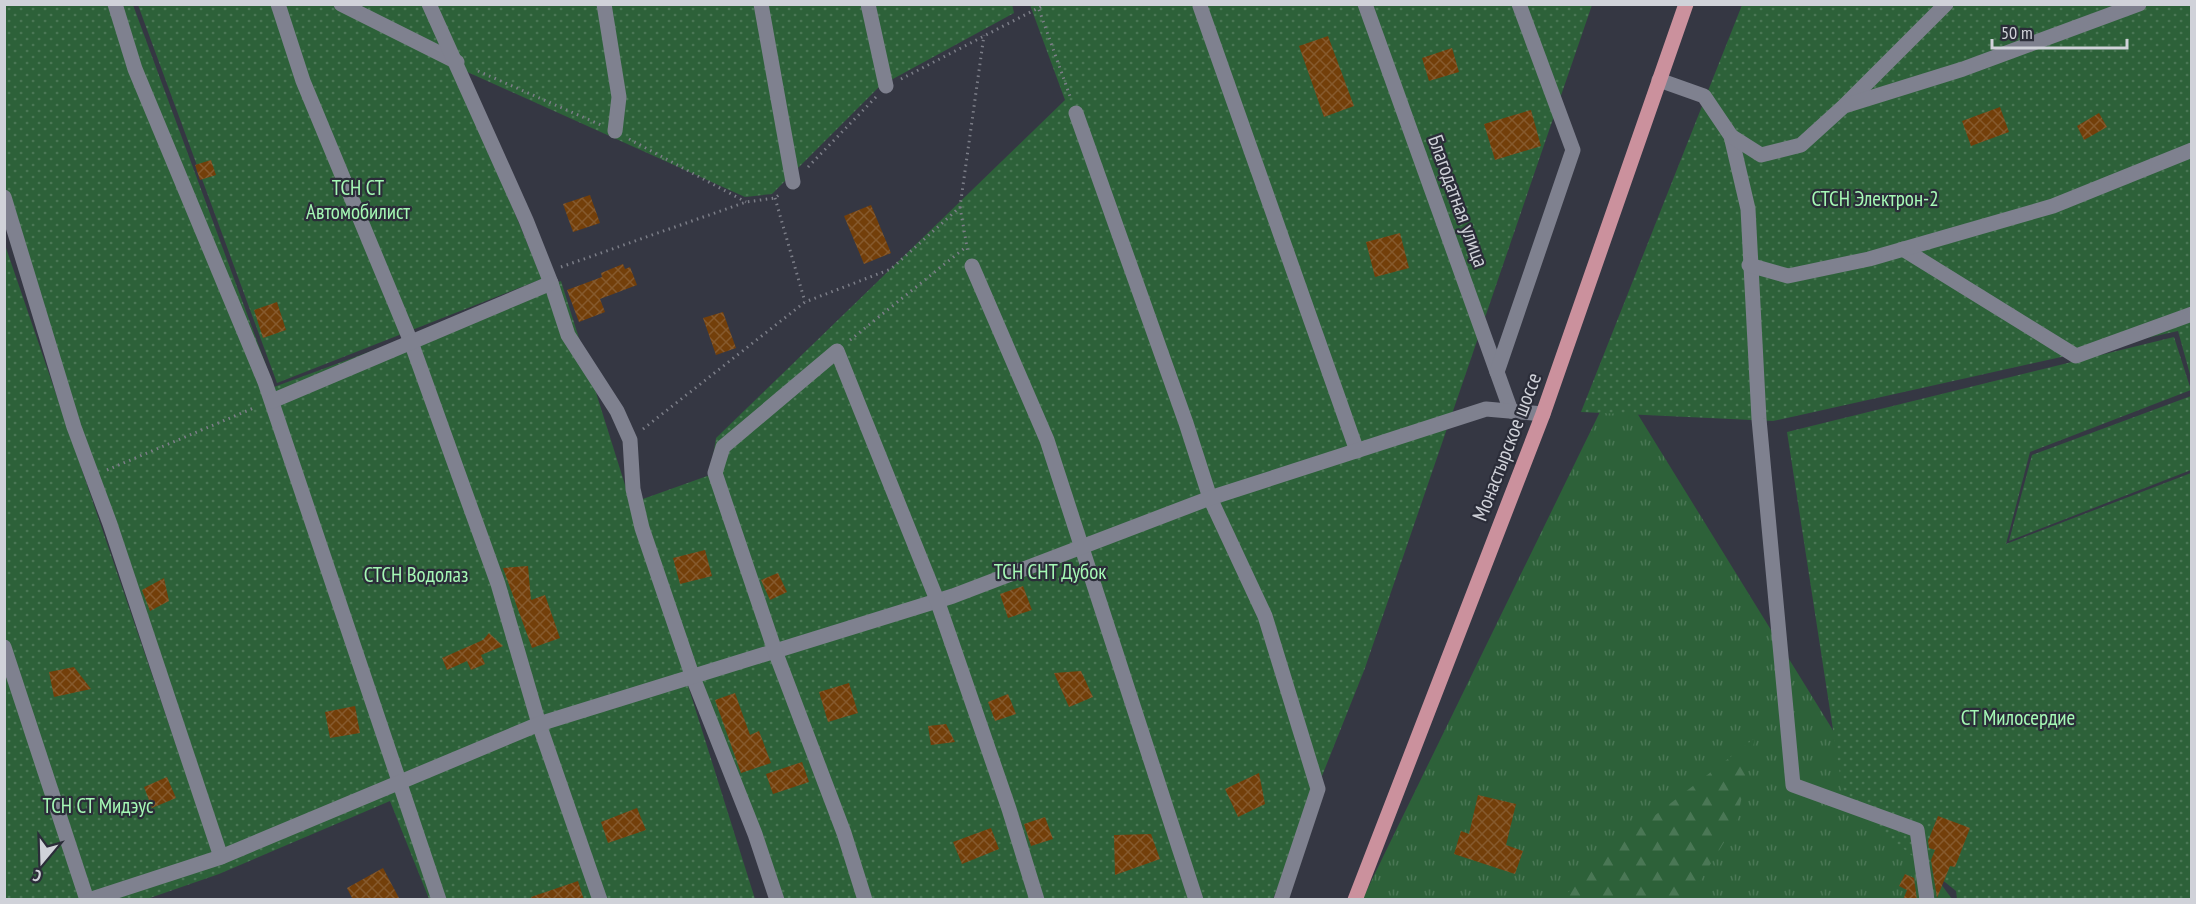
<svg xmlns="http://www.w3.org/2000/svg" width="2196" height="904" font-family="'PT Sans Narrow',sans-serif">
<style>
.grass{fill:url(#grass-tufts)}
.forest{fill:url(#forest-firs)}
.park{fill:url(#park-dots)}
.building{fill:url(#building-cross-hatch)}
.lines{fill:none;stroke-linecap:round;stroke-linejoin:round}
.path{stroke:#7c7e88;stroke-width:3;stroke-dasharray:1.5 4.5;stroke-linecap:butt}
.minor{stroke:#7f818f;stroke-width:15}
.major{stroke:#cb919d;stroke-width:15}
.labels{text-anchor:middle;stroke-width:4.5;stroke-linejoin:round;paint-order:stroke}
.park-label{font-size:21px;fill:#a5f9b5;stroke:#2b2d39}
.street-label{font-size:21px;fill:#d0d2d9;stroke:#2b2d39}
</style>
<defs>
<pattern id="grass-tufts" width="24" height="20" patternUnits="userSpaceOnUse" patternTransform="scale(1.5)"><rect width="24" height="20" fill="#2d6139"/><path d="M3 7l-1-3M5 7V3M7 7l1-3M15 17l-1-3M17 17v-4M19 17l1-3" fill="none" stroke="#4a7755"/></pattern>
<pattern id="forest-firs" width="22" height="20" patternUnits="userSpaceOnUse" patternTransform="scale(1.5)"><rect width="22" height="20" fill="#2d6139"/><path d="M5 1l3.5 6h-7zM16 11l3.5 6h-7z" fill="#4a7755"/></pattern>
<pattern id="park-dots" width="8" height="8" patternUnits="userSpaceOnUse" patternTransform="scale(1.5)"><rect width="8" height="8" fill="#2d6139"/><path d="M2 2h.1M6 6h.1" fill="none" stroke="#4a7755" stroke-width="1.8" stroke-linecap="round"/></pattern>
<pattern id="building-cross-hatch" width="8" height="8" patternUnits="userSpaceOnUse" patternTransform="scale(1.5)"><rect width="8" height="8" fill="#733f0a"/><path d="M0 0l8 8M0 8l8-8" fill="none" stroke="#865a2d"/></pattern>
</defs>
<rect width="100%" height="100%" fill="#353743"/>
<path class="grass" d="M1616,379l244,395 92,125 -590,1z"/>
<path class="forest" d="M1755,738l-19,85 -47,76h-128l75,-69z"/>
<g class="park">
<path d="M1012,4l2,9 -134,73 -108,108 -27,3 -291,-131 88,213 -265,104 -139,-378z"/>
<path d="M5,5h128l141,382 287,-106 194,618h-326l-39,-98 -171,73 -72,25h-142l-1,-657 183,535 -182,-554z"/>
<path d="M1030,5h562l-227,663 -92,231h-499l-134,-399 70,-25 6,-37 349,-338z"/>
<path d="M1742,5h449v373l-13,-47 -405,90 -192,-9z"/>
<path d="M2174,337l17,53 -161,62 -24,92 185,-71v426h-234l-1,-8 -112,-90 -57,-369z"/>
<path d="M2191,396v74l-182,71 23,-86z"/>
</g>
<g class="building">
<path d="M1328,36l26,70 -30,11 -25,-71z"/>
<path d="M1452,48l7,24 -30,9 -7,-23z"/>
<path d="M2000,107l9,25 -38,14 -9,-25z"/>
<path d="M1531,110l10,36 -46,14 -11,-36z"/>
<path d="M2099,113l8,14 -23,13 -7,-14z"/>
<path d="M211,160l5,15 -16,5 -5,-15z"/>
<path d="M590,195l10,28 -27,9 -10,-28z"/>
<path d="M871,205l20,48 -27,11 -20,-48z"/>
<path d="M1400,233l9,35 -34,9 -9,-35z"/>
<path d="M623,264l2,5 5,-2 7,18 -37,14 5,13 -26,10 -12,-32 35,-13 -1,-4z"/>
<path d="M277,302l9,28 -23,8 -9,-28z"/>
<path d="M723,312l13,36 -20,7 -13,-37z"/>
<path d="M705,550l7,26 -32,8 -7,-26z"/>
<path d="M528,566l3,34 14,-5 15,43 -28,10 -29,-80z"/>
<path d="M778,573l9,19 -17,8 -9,-20z"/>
<path d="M164,578l5,23 -19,10 -8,-21z"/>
<path d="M1023,586l9,24 -24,8 -8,-24z"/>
<path d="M489,633l14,13 -22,9 4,9 -14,6 -4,-9 -20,9 -5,-12 41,-18z"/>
<path d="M74,667l17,22 -37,8 -5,-25z"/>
<path d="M1081,671l12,26 -24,10 -15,-34z"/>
<path d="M849,683l9,30 -30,9 -9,-30z"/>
<path d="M735,693l15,42 9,-4 12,32 -30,10 -26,-73z"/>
<path d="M1008,694l8,20 -21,7 -7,-19z"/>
<path d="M355,706l5,27 -30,5 -5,-26z"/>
<path d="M946,724l9,18 -24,3 -3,-19z"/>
<path d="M802,762l7,20 -36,12 -7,-20z"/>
<path d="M1259,773l6,31 -27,13 -13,-28z"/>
<path d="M167,777l9,21 -24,10 -8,-21z"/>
<path d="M1478,795l38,9 -10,41 17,6 -8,23 -61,-20 7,-23 8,3z"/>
<path d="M637,808l9,22 -38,13 -7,-21z"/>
<path d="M1938,816l32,12 -15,39 -5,-1 -13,32 -6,-38 4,-10 -6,-2 -1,-7z"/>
<path d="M1045,817l8,22 -22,7 -7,-22z"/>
<path d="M991,828l8,21 -37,15 -9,-22z"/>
<path d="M1151,834l9,25 -45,16 -1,-40z"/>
<path d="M383,868l17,32h-47l-6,-12z"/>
<path d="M1905,874l9,4 3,22h-14l4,-10 -8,-4z"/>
<path d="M578,881l6,19h-52l-1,-3z"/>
</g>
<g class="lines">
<g class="path">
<path d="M1037,4l34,95"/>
<path d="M478,71l123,54"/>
<path d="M901,79l145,-75"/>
<path d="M629,139l117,63"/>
<path d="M808,167l68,-70"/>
<path d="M775,198l30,104"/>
<path d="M960,207l8,46"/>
<path d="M561,267l185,-65 29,-4 6,-5"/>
<path d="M850,340l116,-93"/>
<path d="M643,429l162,-127 86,-33 69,-62 24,-172"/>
<path d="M107,470l149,-63"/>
</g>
<g class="minor">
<path d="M115,4l20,65 130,313 174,518"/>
<path d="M278,4l25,77 108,261 87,242 41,140 61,176"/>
<path d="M341,4l116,58"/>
<path d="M429,4l97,216 25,63 17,52 49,76 13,29 3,49 9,39 50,147 63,159 22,66"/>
<path d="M604,4l15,93 -4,34"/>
<path d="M761,4l32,178"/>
<path d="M868,4l18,82"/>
<path d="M1365,4l146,407"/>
<path d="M1200,6l157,445"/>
<path d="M1659,80l45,16 27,40 17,73 11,210 34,366 124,45 10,70"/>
<path d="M1846,104l100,-100"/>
<path d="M1076,113l110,310 24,75 55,118 53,173 -37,111"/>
<path d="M1731,136l30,19 40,-10 43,-39 119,-37 176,-65"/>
<path d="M4,197l70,230 36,97 111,333"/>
<path d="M1903,249l173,107 116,-42"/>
<path d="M1749,265l39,11 81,-17 184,-53 139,-56"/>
<path d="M972,266l75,174 149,460"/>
<path d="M1497,372l76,-222 -54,-146"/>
<path d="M272,401l279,-118"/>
<path d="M4,647l83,253"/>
<path d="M89,900l132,-43 318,-133 414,-128 257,-98 276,-89 57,5"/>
<path d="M865,900l-21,-67 -69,-182 -60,-178 8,-26 114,-96 100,249 72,209 28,91"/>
</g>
<path class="major" d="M1355,900l188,-486 143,-410"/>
</g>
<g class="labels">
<g class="park-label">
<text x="358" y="195">ТСН СТ<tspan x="358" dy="24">Автомобилист</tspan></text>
<text x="1875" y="206">СТСН Электрон-2</text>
<text x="1050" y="579">ТСН СНТ Дубок</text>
<text x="416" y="582">СТСН Водолаз</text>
<text x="2018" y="725">СТ Милосердие</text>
<text x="98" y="813">ТСН СТ Мидэус</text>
</g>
<g class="street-label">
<text transform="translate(1458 201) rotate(70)" y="7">Благодатная улица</text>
<text transform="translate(1507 447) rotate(-69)" y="7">Монастырское шоссе</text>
</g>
</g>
<rect width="2196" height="904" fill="none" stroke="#d0d2d9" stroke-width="12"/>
<g transform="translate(42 862) rotate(199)" stroke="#2b2d39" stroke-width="4.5" paint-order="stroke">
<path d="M0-4.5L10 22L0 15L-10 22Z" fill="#d0d2d9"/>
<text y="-9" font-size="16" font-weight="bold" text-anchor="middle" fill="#d0d2d9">С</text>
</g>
<path d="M1992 39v9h135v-9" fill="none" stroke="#d0d2d9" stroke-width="3"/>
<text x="2001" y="39" font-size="18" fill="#d0d2d9" stroke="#2b2d39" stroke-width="4.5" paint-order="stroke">50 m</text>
</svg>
